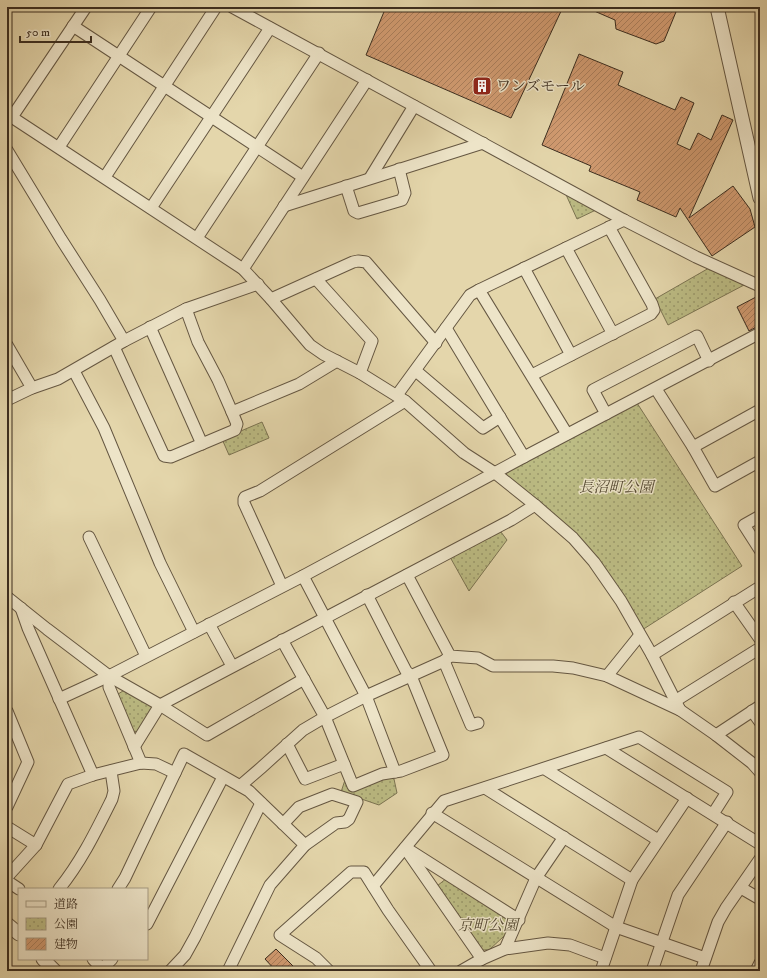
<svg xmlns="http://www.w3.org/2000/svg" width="767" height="978" font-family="'IM FELL DW Pica','Noto Serif JP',serif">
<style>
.park{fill:url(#park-dots);stroke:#7c7452}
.building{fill:url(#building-hatch);stroke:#3b2d1f}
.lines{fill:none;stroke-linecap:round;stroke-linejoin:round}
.minor-casing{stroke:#655742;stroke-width:13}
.tertiary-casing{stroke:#655742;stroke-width:15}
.minor{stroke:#ede4c8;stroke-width:11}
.tertiary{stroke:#ede4c8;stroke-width:13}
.labels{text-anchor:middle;stroke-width:3;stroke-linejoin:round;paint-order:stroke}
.poi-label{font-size:15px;fill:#3b2d1f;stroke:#ede4c8;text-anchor:start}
.park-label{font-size:15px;font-style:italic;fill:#554a33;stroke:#ede4c8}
</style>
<defs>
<pattern id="park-dots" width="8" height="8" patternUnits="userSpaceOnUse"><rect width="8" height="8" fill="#bcbc84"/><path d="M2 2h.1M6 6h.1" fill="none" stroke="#9a996b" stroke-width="1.8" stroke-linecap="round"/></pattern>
<pattern id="building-hatch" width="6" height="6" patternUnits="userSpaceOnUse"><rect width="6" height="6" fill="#d09a70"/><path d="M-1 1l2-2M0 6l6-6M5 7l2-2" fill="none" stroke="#aa7e5b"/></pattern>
</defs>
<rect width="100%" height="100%" fill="#e4d6ab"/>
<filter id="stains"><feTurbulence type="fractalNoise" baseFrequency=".005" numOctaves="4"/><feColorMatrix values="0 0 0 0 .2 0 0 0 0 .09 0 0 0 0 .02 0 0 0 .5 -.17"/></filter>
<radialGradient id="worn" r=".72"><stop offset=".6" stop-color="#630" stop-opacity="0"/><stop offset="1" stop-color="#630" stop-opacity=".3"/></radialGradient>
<g class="park">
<path d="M563,188l35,21 -21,10z"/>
<path d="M709,268l37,16 -78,41 -13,-26z"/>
<path d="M637,403l105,163 -100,64 -40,-64 -95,-89 -1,-7z"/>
<path d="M262,422l7,16 -40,17 -7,-16z"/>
<path d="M501,532l6,8 -38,51 -19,-34z"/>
<path d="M126,689l27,16 1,5 -13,22 -9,-1 -17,-35z"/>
<path d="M385,776l9,3 3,14 -18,12 -38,-13 5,-15 4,12z"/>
<path d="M447,878l68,42 1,5 -27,25h-7l-45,-64z"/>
</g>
<g class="building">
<path d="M386,7h177l-52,111 -145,-63z"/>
<path d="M585,7h93l-14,34 -8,3 -40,-15 -1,-9z"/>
<path d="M579,54l44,18 -5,13 57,25 6,-13 13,6 -17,41 13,6 8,-17 13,7 11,-25 11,5 -44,98 44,-32 17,23 5,18 -43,29 -32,-48 -4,9 -39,-17 3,-8 -51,-21 2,-5 -49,-21z"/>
<path d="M756,297l4,8v20l-11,6 -12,-24z"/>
<path d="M276,949l22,22h-22l-11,-12z"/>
</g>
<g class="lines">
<defs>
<g id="minor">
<path d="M232,7l392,213 72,37 64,29"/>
<path d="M73,26l230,151"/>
<path d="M7,114l236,155 28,30 39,46 13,9 37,19 45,28 59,52 31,20 40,32 38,33 21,24 27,39 31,54 28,55"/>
<path d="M12,117l74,-110"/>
<path d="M59,147l92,-140"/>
<path d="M7,150l54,89 39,61 24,41"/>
<path d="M105,177l111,-170"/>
<path d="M370,178l44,-72"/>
<path d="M346,186l8,25 4,2 44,-13 3,-7 -6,-24"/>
<path d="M284,206l199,-63"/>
<path d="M151,208l119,-180"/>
<path d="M197,238l122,-185"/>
<path d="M566,248l47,86"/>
<path d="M524,268l47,87"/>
<path d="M243,269l124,-189"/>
<path d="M316,279l56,62 -12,32"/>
<path d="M479,290l88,144"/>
<path d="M271,299l82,-37 5,-1 8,1 70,81"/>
<path d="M150,327l52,117"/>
<path d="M446,328l78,129"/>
<path d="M7,345l25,43"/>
<path d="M114,347l50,109 7,1 64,-27 2,-6 -5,-12 -14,-32 -20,-38 -12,-33"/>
<path d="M74,371l30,57 56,135 34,69"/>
<path d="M416,371l67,57 17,-11"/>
<path d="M532,375l119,-61 3,-4 -2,-6 -43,-77"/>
<path d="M656,389l37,58 22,39 45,-25"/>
<path d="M397,395l73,-100 9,-5 145,-70"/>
<path d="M7,400l25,-12 26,-9 66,-38 62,-32 72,-25"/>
<path d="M232,412l67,-28 38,-23"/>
<path d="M606,414l-13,-24 104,-54 12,25"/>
<path d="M693,447l67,-37"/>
<path d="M760,516l-16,9 16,25"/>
<path d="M89,537l57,119"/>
<path d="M407,575l43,81 28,2 15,8h60l20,2 34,8 73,34 36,25 36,28 8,9"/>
<path d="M303,576l63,120 29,76"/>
<path d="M282,586l-38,-83v-4l1,-2 15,-6 145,-90"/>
<path d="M7,597l40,32 62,47 51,29 47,30 97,-56"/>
<path d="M734,602l26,37"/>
<path d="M21,608l7,20 65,147"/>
<path d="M209,624l23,42"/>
<path d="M282,640l43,77 28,69 29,-12 19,-3 42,-16 -32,-79 -5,-5 -39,-76"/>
<path d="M652,655l108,-68"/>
<path d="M444,661l27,64 7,-2"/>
<path d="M109,676v11l32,76"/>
<path d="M607,676l33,-41"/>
<path d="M59,699l50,-23 194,-100 221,-119 236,-124"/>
<path d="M675,701l85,-53"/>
<path d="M7,711l21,51 -21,45"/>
<path d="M752,711l8,11"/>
<path d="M716,735l44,-29"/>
<path d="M287,744l18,35 39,-15"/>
<path d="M134,747l26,-42 351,-185 24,-15"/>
<path d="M606,748l154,96"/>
<path d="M545,769l113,71"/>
<path d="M240,786l22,-19 41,-37 22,-13 41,-21 78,-35 6,-5"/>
<path d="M485,788l147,92"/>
<path d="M432,813l184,114 89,31"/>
<path d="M7,827l29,18"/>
<path d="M405,848l77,111"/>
<path d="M409,850l110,70"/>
<path d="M7,877l29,-32 32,-61 25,-9 48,-12 15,1 19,9"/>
<path d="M7,881l12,8"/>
<path d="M373,886l71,-85 195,-64 88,55 -14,22"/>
<path d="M741,888l19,11"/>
<path d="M59,889c22,-27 37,-58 53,-90l2,-8 -3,-20"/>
<path d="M118,889l7,-11 59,-124 65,37 56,54"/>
<path d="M147,924l76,-147"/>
<path d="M505,949l31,-71 28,-41"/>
<path d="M93,959l11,12"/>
<path d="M102,969l10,-10"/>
<path d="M170,971l15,-16 10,-18 66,-134"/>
<path d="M228,971l42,-86 35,-40 31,-22 9,-1 4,-3 8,-17 -25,-8 -33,13 -16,17"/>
<path d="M329,971l-13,-13 -36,-23 71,-63h13l24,38 43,61"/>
<path d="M461,971l21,-12 23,-10 43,-6 22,2 35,13"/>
<path d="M601,971l31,-91 55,-82"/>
<path d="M652,971l26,-76 49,-73"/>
<path d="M701,971l17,-49 8,-14 34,-49"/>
<path d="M756,971l4,-8"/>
</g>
<g id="tertiary">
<path d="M717,7l43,191"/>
<path d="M7,924l12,10"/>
<path d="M43,959l12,12"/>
</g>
</defs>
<use href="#minor" class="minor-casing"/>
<use href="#tertiary" class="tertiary-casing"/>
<use href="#minor" class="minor"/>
<use href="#tertiary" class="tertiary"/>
</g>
<defs>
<symbol id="building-square" viewBox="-11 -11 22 22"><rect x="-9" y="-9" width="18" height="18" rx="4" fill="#8f2418" stroke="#ede4c8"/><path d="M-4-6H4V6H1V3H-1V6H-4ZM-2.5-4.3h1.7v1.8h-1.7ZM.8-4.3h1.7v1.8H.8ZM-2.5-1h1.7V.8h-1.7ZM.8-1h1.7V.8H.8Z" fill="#fff"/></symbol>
</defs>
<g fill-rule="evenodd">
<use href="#building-square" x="471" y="75" width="22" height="22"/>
</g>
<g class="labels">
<g class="poi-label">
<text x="496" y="91">ワンズモール</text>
</g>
<g class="park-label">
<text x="616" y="492">長沼町公園</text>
<text x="488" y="930">京町公園</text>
</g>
</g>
<rect width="767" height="978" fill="none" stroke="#e4d6ab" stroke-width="24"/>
<rect x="8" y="8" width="751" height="962" fill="none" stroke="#3b2d1f" stroke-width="2"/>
<rect x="12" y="12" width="743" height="954" fill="none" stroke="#3b2d1f"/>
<rect x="18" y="888" width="130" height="72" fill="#ede4c8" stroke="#a69b84"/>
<rect x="26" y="901" width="20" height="6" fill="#ede4c8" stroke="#a69b84"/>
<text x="54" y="908" font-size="12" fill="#3b2d1f">道路</text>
<rect x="26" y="918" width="20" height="12" fill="url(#park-dots)" stroke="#a69b84"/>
<text x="54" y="928" font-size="12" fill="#3b2d1f">公園</text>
<rect x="26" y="938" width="20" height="12" fill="url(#building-hatch)" stroke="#a69b84"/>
<text x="54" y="948" font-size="12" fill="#3b2d1f">建物</text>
<path d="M20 36v6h71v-6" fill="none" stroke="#3b2d1f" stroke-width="2"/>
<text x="26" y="36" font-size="12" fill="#3b2d1f" stroke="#ede4c8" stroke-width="3" paint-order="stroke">50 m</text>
<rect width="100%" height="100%" filter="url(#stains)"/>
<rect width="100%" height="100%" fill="url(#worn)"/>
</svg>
